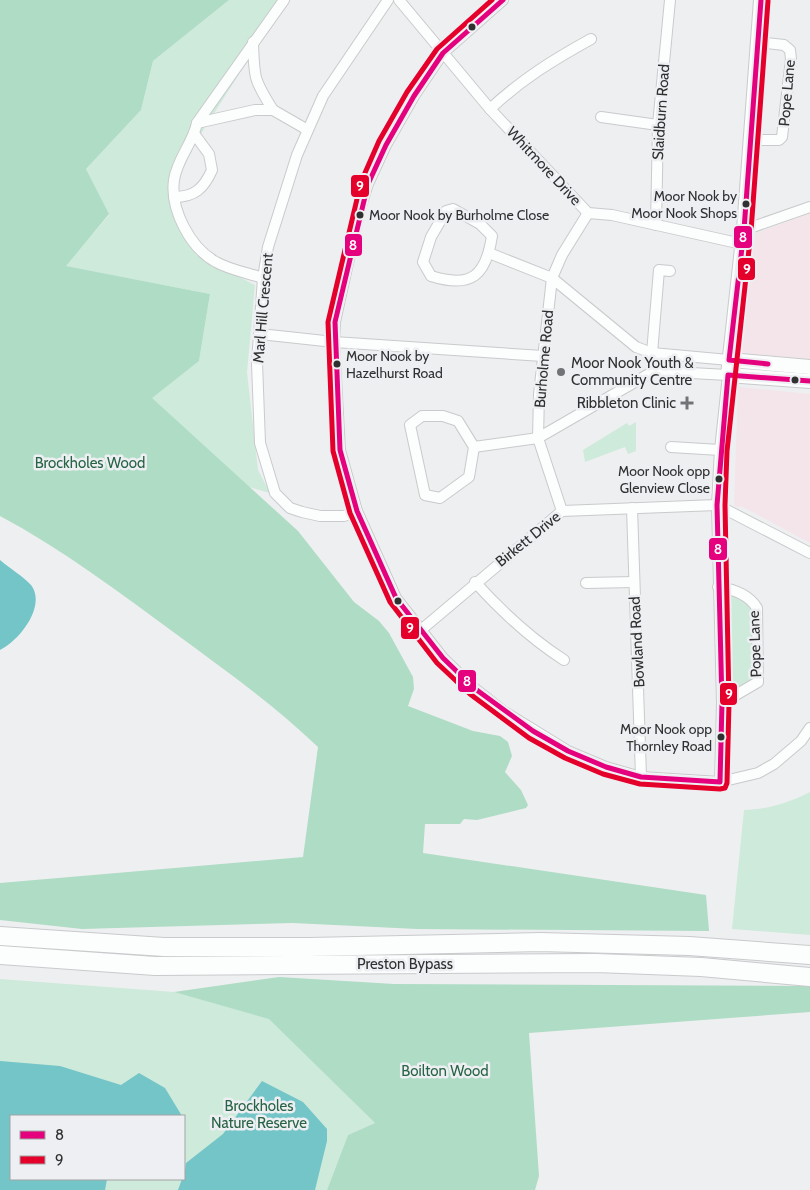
<svg xmlns="http://www.w3.org/2000/svg" width="810" height="1190" font-family="Cabin,sans-serif">
<style>
.education{fill:#f3e5ea}
.green{fill:#ceeadb;fill-rule:evenodd}
.forest{fill:#afdcc5}
.water{fill:#73c5c7}
.lines{fill:none;stroke-linecap:round;stroke-linejoin:round}
.street-casing{stroke:#c9cacc;stroke-width:12}
.secondary-casing{stroke:#c9cacc;stroke-width:16}
.highway-casing{stroke:#c9cacc;stroke-width:20}
.street{stroke:#fcfdfd;stroke-width:10}
.secondary{stroke:#fcfdfd;stroke-width:14}
.highway{stroke:#fcfdfd;stroke-width:18}
.bus-1-casing{stroke:#edeff2;stroke-width:9}
.bus-2-casing{stroke:#edeff2;stroke-width:9}
.bus-1{stroke:#e5007d;stroke-width:5}
.bus-2{stroke:#e4002b;stroke-width:5}
.bus-dot{fill:#2f3030;stroke:#edeff2;stroke-width:2}
.poi-dot{fill:#727374;stroke:#edeff2;stroke-width:2}
.labels{text-anchor:middle;stroke-width:5;stroke-linejoin:round;paint-order:stroke}
.bus-label{font-size:14px;fill:#2f3030;stroke:#edeff2;text-anchor:end}
.street-label{font-size:15px;fill:#2f3030;stroke:#edeff2}
.poi-label{font-size:15px;fill:#2f3030;stroke:#edeff2;text-anchor:start}
.park-label{font-size:15px;fill:#276345;stroke:#edeff2}
.line-badge{stroke:#edeff2;stroke-width:2}
.badge-label{font-size:14px;text-anchor:middle;font-weight:bold;fill:#fff}
</style>
<rect width="100%" height="100%" fill="#eeeff1"/>
<g class="education">
<path d="M810,213v146l-70,-6 11,-118z"/>
<path d="M738,387l72,7v149l-67,-36 -9,-1z"/>
</g>
<g class="green">
<path d="M229,0h57l-106,167 -10,28 26,60 59,30 -8,87 11,98 12,23 -21,-6 -98,-89 48,-37 11,-67 -145,-28 44,-51 -23,-46 55,-59 12,-49z"/>
<path d="M636,422v29l-8,3 -3,-7 -40,15 -2,-12 44,-27 2,3z"/>
<path d="M729,591l23,14 3,73 -24,18z"/>
<path d="M810,792v143l-78,-6 12,-119c25,-1 44,-7 66,-18z"/>
<path d="M0,979l174,13 95,26 106,105 -27,12 -21,55h-327zM11,1116h173v63h-173z"/>
</g>
<g class="forest">
<path d="M0,0h229l-76,61 -12,49 -55,59 23,45 -43,52 144,28 -11,67 -47,37 146,133 56,71 25,19 10,12 24,44 1,12 -6,17 65,25 27,5 8,6 4,14 -7,16 16,18 7,15 -2,3 -49,12 -13,-1 -4,5h-35l-2,29 283,42 3,36 -292,-2 -124,-6 -211,6 -82,-9v-37l303,-26 15,-110c-44,-42 -93,-77 -142,-113 -57,-42 -114,-85 -176,-118z"/>
<path d="M279,977l115,7 416,2v26l-281,21 10,143 -4,14h-208l21,-55 27,-12 -106,-104 -95,-27z"/>
</g>
<g class="water">
<path d="M0,560c9,8 23,16 31,25 16,21 -12,56 -31,65z"/>
<path d="M0,1061l60,5 61,19 18,-12 26,15 17,28h-171v63h96l-2,11h-105z"/>
<path d="M262,1081l41,21 24,27v12l-12,49h-137l4,-11h2l2,-16 37,-29z"/>
</g>
<g class="lines">
<defs>
<g id="street">
<path d="M399,0l91,109 98,104 24,2 130,29"/>
<path d="M503,0l-60,53 -29,43 -28,49 -18,39 -8,25 -25,113 -1,20 6,108 17,61 39,87 47,60 31,30 29,23 65,40 38,16 35,10 79,5 38,-9 16,-9 27,-23 9,-13"/>
<path d="M253,42c1,36 1,38 20,68"/>
<path d="M490,109c32,-30 63,-49 101,-70"/>
<path d="M601,117l57,8"/>
<path d="M197,123l58,-13h18l33,19"/>
<path d="M749,140h30l3,-3 9,-78 -1,-9 -6,-5 -26,-3"/>
<path d="M174,197c21,0 30,-9 38,-27l-3,-16 -14,-19"/>
<path d="M453,209l27,15 12,12c-6,39 -20,53 -61,40l-8,-14 8,-25 15,-26z"/>
<path d="M656,225l2,-100 12,-125"/>
<path d="M744,230l66,-23"/>
<path d="M489,253l63,25 84,69 16,6 77,7"/>
<path d="M263,278c-15,-5 -33,-8 -47,-16 -26,-14 -46,-53 -42,-82 3,-21 19,-37 23,-57l87,-123"/>
<path d="M260,334l74,8 209,14"/>
<path d="M652,353l7,-83 11,1"/>
<path d="M422,416h21l15,5 16,26 -5,30 -29,21 -15,-3 -15,-70z"/>
<path d="M474,447l64,-9 116,-67 74,4 -8,75 -3,55 5,198 -2,79"/>
<path d="M671,447l49,3"/>
<path d="M632,508l9,269"/>
<path d="M357,511l-13,5h-24l-18,-4 -12,-4 -15,-15 -15,-50 -3,-80 6,-85 5,-31 29,-92 26,-59 65,-96"/>
<path d="M562,511l-24,-73 1,-44 13,-116 10,-23 26,-42"/>
<path d="M475,582c27,30 55,56 89,78"/>
<path d="M586,583l48,-1"/>
<path d="M718,587c15,2 31,8 39,21l1,74 -36,21"/>
<path d="M421,630l141,-119 155,-6 93,48"/>
</g>
<g id="secondary">
<path d="M761,0l-17,230 -16,145 82,6"/>
<path d="M729,360l81,7"/>
</g>
<g id="highway">
<path d="M0,936l164,11h145l231,-5 149,4 121,9"/>
<path d="M0,955l155,11 441,-3 105,4 109,10"/>
</g>
</defs>
<use href="#street" class="street-casing"/>
<use href="#secondary" class="secondary-casing"/>
<use href="#highway" class="highway-casing"/>
<use href="#street" class="street"/>
<use href="#secondary" class="secondary"/>
<use href="#highway" class="highway"/>
<defs>
<g id="bus-1">
<path d="M503,0l-60,53 -29,43 -28,49 -18,39 -33,138 5,128 17,61 39,87 47,60 31,30 59,43 35,20 38,16 35,10 79,5 2,-79 -5,-198 11,-130 82,6"/>
<path d="M761,0l-17,230 -15,130 39,4"/>
</g>
<path id="bus-2" d="M492,0l-55,49 -30,43 -28,49 -18,41 -33,140 5,129 17,62 40,89 47,61 33,31 59,44 36,20 38,16 37,10 80,5 5,-1 2,-5 2,-80 -4,-198 2,-54 24,-220 17,-230"/>
</defs>
<use href="#bus-1" class="bus-1-casing"/>
<use href="#bus-2" class="bus-2-casing"/>
<use href="#bus-1" class="bus-1"/>
<use href="#bus-2" class="bus-2"/>
</g>
<g class="bus-dot">
<circle cx="472" cy="27" r="4.5"/>
<circle cx="746" cy="204" r="4.5"/>
<circle cx="360" cy="215" r="4.5"/>
<circle cx="337" cy="364" r="4.5"/>
<circle cx="795" cy="380" r="4.5"/>
<circle cx="719" cy="479" r="4.5"/>
<circle cx="398" cy="601" r="4.5"/>
<circle cx="721" cy="737" r="4.5"/>
</g>
<g class="poi-dot">
<circle cx="561" cy="372" r="5"/>
<path d="M684.5 395.5h5v5h5v5h-5v5h-5v-5h-5v-5h5z"/>
</g>
<g class="labels">
<g class="bus-label">
<text x="737" y="201">Moor Nook by<tspan x="737" dy="17">Moor Nook Shops</tspan></text>
<text x="369" y="220" text-anchor="start">Moor Nook by Burholme Close</text>
<text x="346" y="361" text-anchor="start">Moor Nook by<tspan x="346" dy="17">Hazelhurst Road</tspan></text>
<text x="710" y="476">Moor Nook opp<tspan x="710" dy="17">Glenview Close</tspan></text>
<text x="712" y="734">Moor Nook opp<tspan x="712" dy="17">Thornley Road</tspan></text>
</g>
<g class="street-label">
<text transform="translate(787 93) rotate(-85)" y="5">Pope Lane</text>
<text transform="translate(661 112) rotate(-86)" y="5">Slaidburn Road</text>
<text transform="translate(544 166) rotate(47)" y="5">Whitmore Drive</text>
<text transform="translate(263 308) rotate(-85)" y="5">Marl Hill Crescent</text>
<text transform="translate(544 359) rotate(-85)" y="5">Burholme Road</text>
<text transform="translate(528 539) rotate(-39)" y="5">Birkett Drive</text>
<text transform="translate(637 642) rotate(-93)" y="5">Bowland Road</text>
<text transform="translate(755 644) rotate(-92)" y="5">Pope Lane</text>
<text x="405" y="969">Preston Bypass</text>
</g>
<g class="poi-label">
<text x="571" y="368">Moor Nook Youth &amp;<tspan x="571" dy="17">Community Centre</tspan></text>
<text x="676" y="408" text-anchor="end">Ribbleton Clinic</text>
</g>
<g class="park-label">
<text x="90" y="468">Brockholes Wood</text>
<text x="445" y="1076">Boilton Wood</text>
<text x="259" y="1111">Brockholes<tspan x="259" dy="17">Nature Reserve</tspan></text>
</g>
</g>
<g class="line-badge">
<rect x="350" y="174" width="20" height="24" rx="5" fill="#e4002b"/>
<rect x="733" y="225" width="20" height="24" rx="5" fill="#e5007d"/>
<rect x="344" y="233" width="19" height="24" rx="5" fill="#e5007d"/>
<rect x="737" y="257" width="19" height="24" rx="5" fill="#e4002b"/>
<rect x="708" y="537" width="20" height="24" rx="5" fill="#e5007d"/>
<rect x="400" y="616" width="20" height="24" rx="5" fill="#e4002b"/>
<rect x="457" y="669" width="20" height="24" rx="5" fill="#e5007d"/>
<rect x="719" y="682" width="19" height="24" rx="5" fill="#e4002b"/>
</g>
<g class="badge-label">
<text x="360" y="191">9</text>
<text x="743" y="242">8</text>
<text x="353" y="250">8</text>
<text x="747" y="274">9</text>
<text x="718" y="554">8</text>
<text x="410" y="633">9</text>
<text x="467" y="686">8</text>
<text x="729" y="699">9</text>
</g>
<rect x="10" y="1115" width="175" height="65" fill="#edeff2" stroke="#a1a3a4"/>
<rect x="20" y="1131" width="25" height="8" fill="#e5007d" stroke="#a1a3a4"/>
<text x="55" y="1140" font-size="15" fill="#2f3030">8</text>
<rect x="20" y="1156" width="25" height="8" fill="#e4002b" stroke="#a1a3a4"/>
<text x="55" y="1165" font-size="15" fill="#2f3030">9</text>
</svg>
